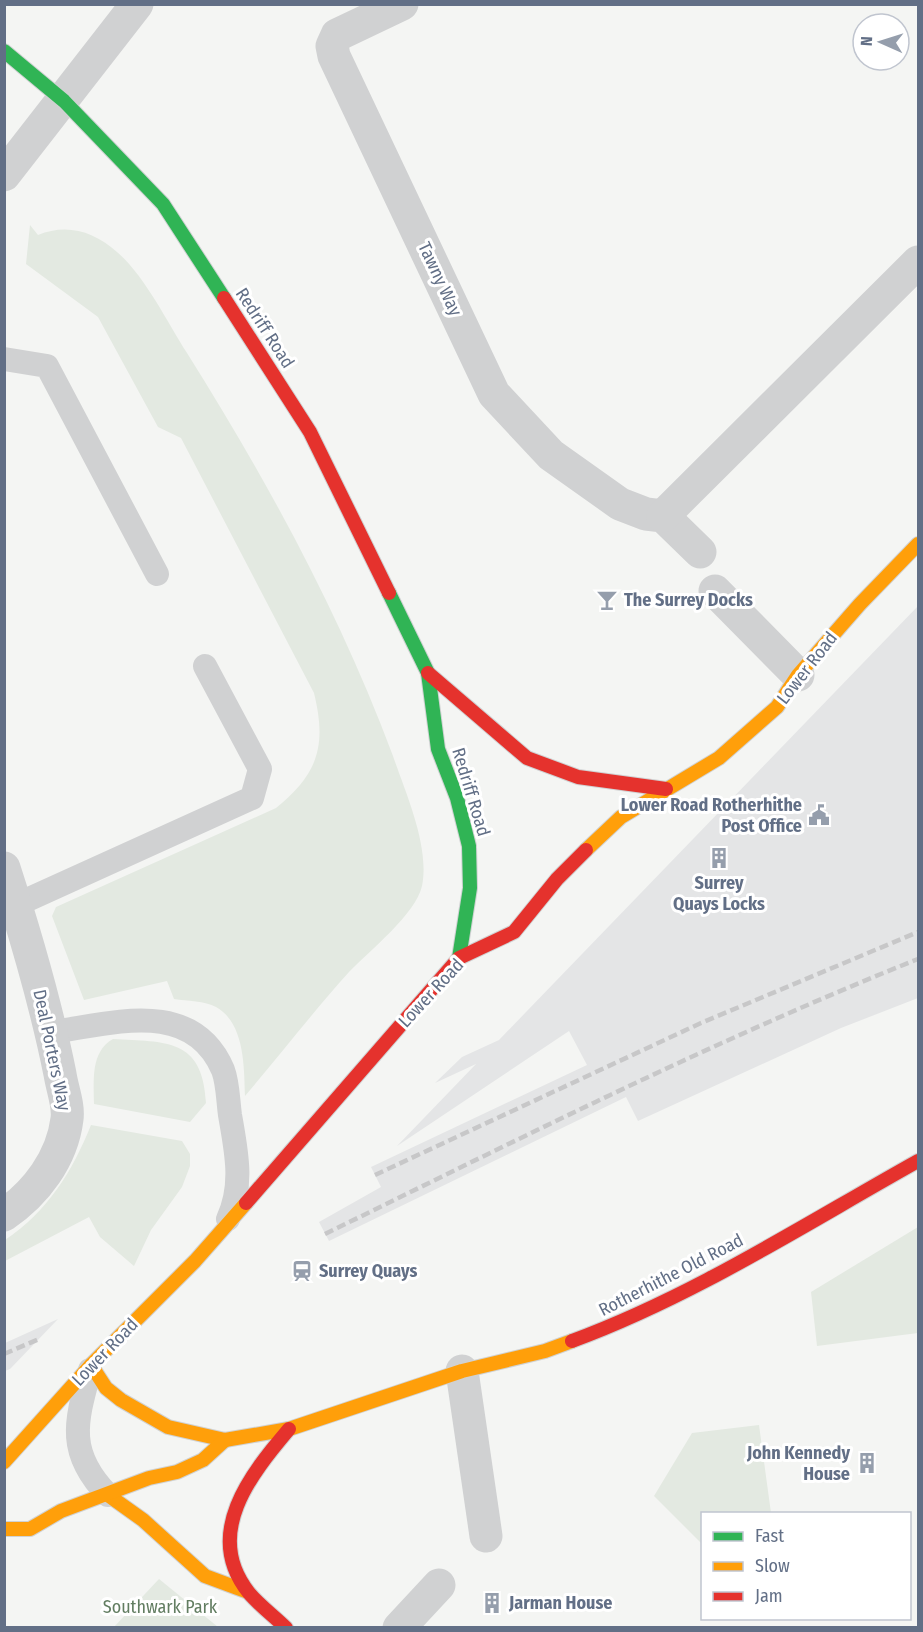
<svg xmlns="http://www.w3.org/2000/svg" width="923" height="1632" font-family="'Fira Sans Condensed',sans-serif">
<style>
.built{fill:#e4e5e6}
.green{fill:#e3e9e1}
.lines{fill:none;stroke-linecap:round;stroke-linejoin:round}
.fast-casing{stroke:#d0d2d3;stroke-width:16}
.slow-casing{stroke:#d0d2d3;stroke-width:16}
.jam-casing{stroke:#d0d2d3;stroke-width:16}
.lane{stroke:#d0d1d2;stroke-width:24}
.street{stroke:#d0d1d2;stroke-width:33}
.fast{stroke:#30b455;stroke-width:14}
.slow{stroke:#ff9f0a;stroke-width:14}
.jam{stroke:#e5322d;stroke-width:14}
.rail{stroke:#c7c7c8;stroke-width:4.5;stroke-dasharray:9 4.5;stroke-linecap:butt}
.labels{text-anchor:middle;stroke-width:6;stroke-linejoin:round;paint-order:stroke}
.street-label{font-size:18px;fill:#626f86;stroke:#fff}
.poi-label{font-size:18px;font-weight:bold;fill:#626f86;stroke:#fff;text-anchor:start}
.park-label{font-size:18px;fill:#627d61;stroke:#fff}
</style>
<rect width="100%" height="100%" fill="#f4f5f3"/>
<g class="built">
<path d="M918,606v392l-77,30 -203,93 -12,-24 -297,144 -10,-19 62,-35 -10,-20 216,-102 -18,-34 -172,115 79,-82 -41,19 27,-26 37,-17z"/>
<path d="M58,1319l-48,50 -5,2v-28z"/>
</g>
<g class="green">
<path d="M30,225l8,10c28,-12 56,-4 79,17 28,24 50,70 70,101 81,129 153,261 206,403 13,38 37,91 29,130 -6,28 -53,65 -73,86 -36,40 -69,83 -104,124 -1,-28 0,-73 -29,-89 -11,-6 -29,-6 -42,-8l-7,-18 -83,19 -32,-84 4,-9 220,-99c42,-34 51,-62 38,-115l-133,-255 -23,-11 -60,-110 -72,-53z"/>
<path d="M113,1039c53,3 90,-1 93,64l-16,19 -96,-18c0,-23 -4,-52 19,-65z"/>
<path d="M91,1125l91,16 8,13v12l-8,21 -31,43 -17,36 -34,-29 -11,-20 -84,44v-21c43,-29 67,-68 86,-115z"/>
<path d="M918,1227v106l-101,13 -6,-54z"/>
<path d="M759,1425l12,88 -69,1v30l-48,-48 38,-63z"/>
<path d="M159,1579l59,48h-104z"/>
</g>
<g class="lines">
<defs>
<g id="fast">
<path d="M4,51l60,50 99,103 61,94"/>
<path d="M389,593l39,80 10,76 19,49 12,48 1,42 -11,70"/>
</g>
<g id="slow">
<path d="M586,850l35,-33 98,-59 58,-51 21,-32 62,-71 58,-60"/>
<path d="M91,1365l15,23 15,12 47,27 57,13 64,-11 173,-58 83,-20 27,-10"/>
<path d="M4,1462l87,-97 104,-104 51,-58"/>
<path d="M108,1495l35,25 62,56 43,16"/>
<path d="M4,1529h26l31,-18 88,-33 28,-6 26,-12 22,-20"/>
</g>
<g id="jam">
<path d="M224,298l86,134 79,161"/>
<path d="M428,673l99,85 51,19 88,12"/>
<path d="M246,1203l213,-245 55,-26 43,-53 29,-29"/>
<path d="M572,1341c122,-45 233,-117 346,-180"/>
<path d="M286,1628c-12,-12 -26,-22 -37,-35 -47,-59 2,-119 40,-164"/>
</g>
</defs>
<use href="#fast" class="fast-casing"/>
<use href="#slow" class="slow-casing"/>
<use href="#jam" class="jam-casing"/>
<g class="lane">
<path d="M4,359l43,7 110,208"/>
<path d="M16,905l236,-107 8,-29 -55,-103"/>
<path d="M52,1032c59,-8 140,-35 171,38 5,13 5,31 7,45 6,35 14,70 -2,104"/>
<path d="M90,1370c-14,51 -24,82 18,125"/>
</g>
<g class="street">
<path d="M402,4l-65,31 -5,11 2,10 160,338 57,61 69,49 26,10 17,2 37,36"/>
<path d="M4,175l133,-171"/>
<path d="M663,516l255,-254"/>
<path d="M715,591l83,84"/>
<path d="M4,868c22,68 42,136 56,206 2,14 9,31 7,45 -5,40 -31,74 -63,96"/>
<path d="M462,1371l24,165"/>
<path d="M399,1628l40,-43"/>
</g>
<use href="#fast" class="fast"/>
<use href="#slow" class="slow"/>
<use href="#jam" class="jam"/>
<g class="rail">
<path d="M375,1175l326,-152 217,-91"/>
<path d="M325,1234c196,-96 390,-194 593,-275"/>
<path d="M4,1354l35,-15"/>
</g>
</g>
<defs>
<symbol id="bar-bare" viewBox="-9 -9 18 18"><path d="M-6-5H6L.8 .8V4.5H3.5V6h-7V4.5H-.8V.8Z" fill="#959eac" stroke="#fff" stroke-width="2.5" paint-order="stroke"/></symbol>
<symbol id="civic-bare" viewBox="-9 -9 18 18"><path d="M-.6-6.5H3V-4.5H.6V-3L4-1V1h2V6H-6V1h2V-1L-.6-3ZM-1.2 2.5V6h2.4V2.5Z" fill="#959eac" stroke="#fff" stroke-width="2.5" paint-order="stroke"/></symbol>
<symbol id="building-bare" viewBox="-9 -9 18 18"><path d="M-4-6H4V6H1V3H-1V6H-4ZM-2.5-4.3h1.7v1.8h-1.7ZM.8-4.3h1.7v1.8H.8ZM-2.5-1h1.7V.8h-1.7ZM.8-1h1.7V.8H.8Z" fill="#959eac" stroke="#fff" stroke-width="2.5" paint-order="stroke"/></symbol>
<symbol id="station-bare" viewBox="-9 -9 18 18"><path d="M-3-6H3Q5-6 5-4V2Q5 4 3 4L4.5 6H3L1.5 4h-3L-3 6H-4.5L-3 4Q-5 4-5 2V-4Q-5-6-3-6ZM-3.5-4v3h7v-3ZM-3.5 1v1.5H-2V1ZM2 1v1.5H3.5V1Z" fill="#959eac" stroke="#fff" stroke-width="2.5" paint-order="stroke"/></symbol>
</defs>
<g fill-rule="evenodd">
<use href="#bar-bare" x="592" y="585" width="30" height="30"/>
<use href="#civic-bare" x="804" y="800" width="30" height="30"/>
<use href="#building-bare" x="704" y="843" width="30" height="30"/>
<use href="#station-bare" x="287" y="1256" width="30" height="30"/>
<use href="#building-bare" x="852" y="1448" width="30" height="30"/>
<use href="#building-bare" x="477" y="1588" width="30" height="30"/>
</g>
<g class="labels">
<g class="street-label">
<text transform="translate(440 279) rotate(65)" y="6">Tawny Way</text>
<text transform="translate(265 328) rotate(57)" y="6">Redriff Road</text>
<text transform="translate(807 668) rotate(-52)" y="6">Lower Road</text>
<text transform="translate(471 792) rotate(73)" y="6">Redriff Road</text>
<text transform="translate(431 993) rotate(-47)" y="6">Lower Road</text>
<text transform="translate(52 1050) rotate(78)" y="6">Deal Porters Way</text>
<text transform="translate(671 1275) rotate(-27)" y="6">Rotherhithe Old Road</text>
<text transform="translate(105 1352) rotate(-46)" y="6">Lower Road</text>
</g>
<g class="poi-label">
<text x="624" y="606">The Surrey Docks</text>
<text x="802" y="811" text-anchor="end">Lower Road Rotherhithe<tspan x="802" dy="21">Post Office</tspan></text>
<text x="719" y="889" text-anchor="middle">Surrey<tspan x="719" dy="21">Quays Locks</tspan></text>
<text x="319" y="1277">Surrey Quays</text>
<text x="850" y="1459" text-anchor="end">John Kennedy<tspan x="850" dy="21">House</tspan></text>
<text x="509" y="1609">Jarman House</text>
</g>
<g class="park-label">
<text x="160" y="1613">Southwark Park</text>
</g>
</g>
<rect width="923" height="1632" fill="none" stroke="#626f86" stroke-width="12"/>
<rect x="701" y="1512" width="210" height="108" fill="#ffffff" stroke="#c0c5cf" stroke-width="1.5"/>
<rect x="713" y="1532" width="30" height="9" fill="#30b455" stroke="#c0c5cf" stroke-width="1.5"/>
<text x="755" y="1542" font-size="18" fill="#626f86">Fast</text>
<rect x="713" y="1562" width="30" height="9" fill="#ff9f0a" stroke="#c0c5cf" stroke-width="1.5"/>
<text x="755" y="1572" font-size="18" fill="#626f86">Slow</text>
<rect x="713" y="1592" width="30" height="9" fill="#e5322d" stroke="#c0c5cf" stroke-width="1.5"/>
<text x="755" y="1602" font-size="18" fill="#626f86">Jam</text>
<g transform="translate(881 42) rotate(273)"><circle r="28" fill="#ffffff" stroke="#c0c5cf" stroke-width="1.5"/>
<path d="M0-4.5L10 22L0 15L-10 22Z" fill="#959eac"/>
<text y="-9" font-size="16" font-weight="bold" text-anchor="middle" fill="#626f86">N</text>
</g>
</svg>
